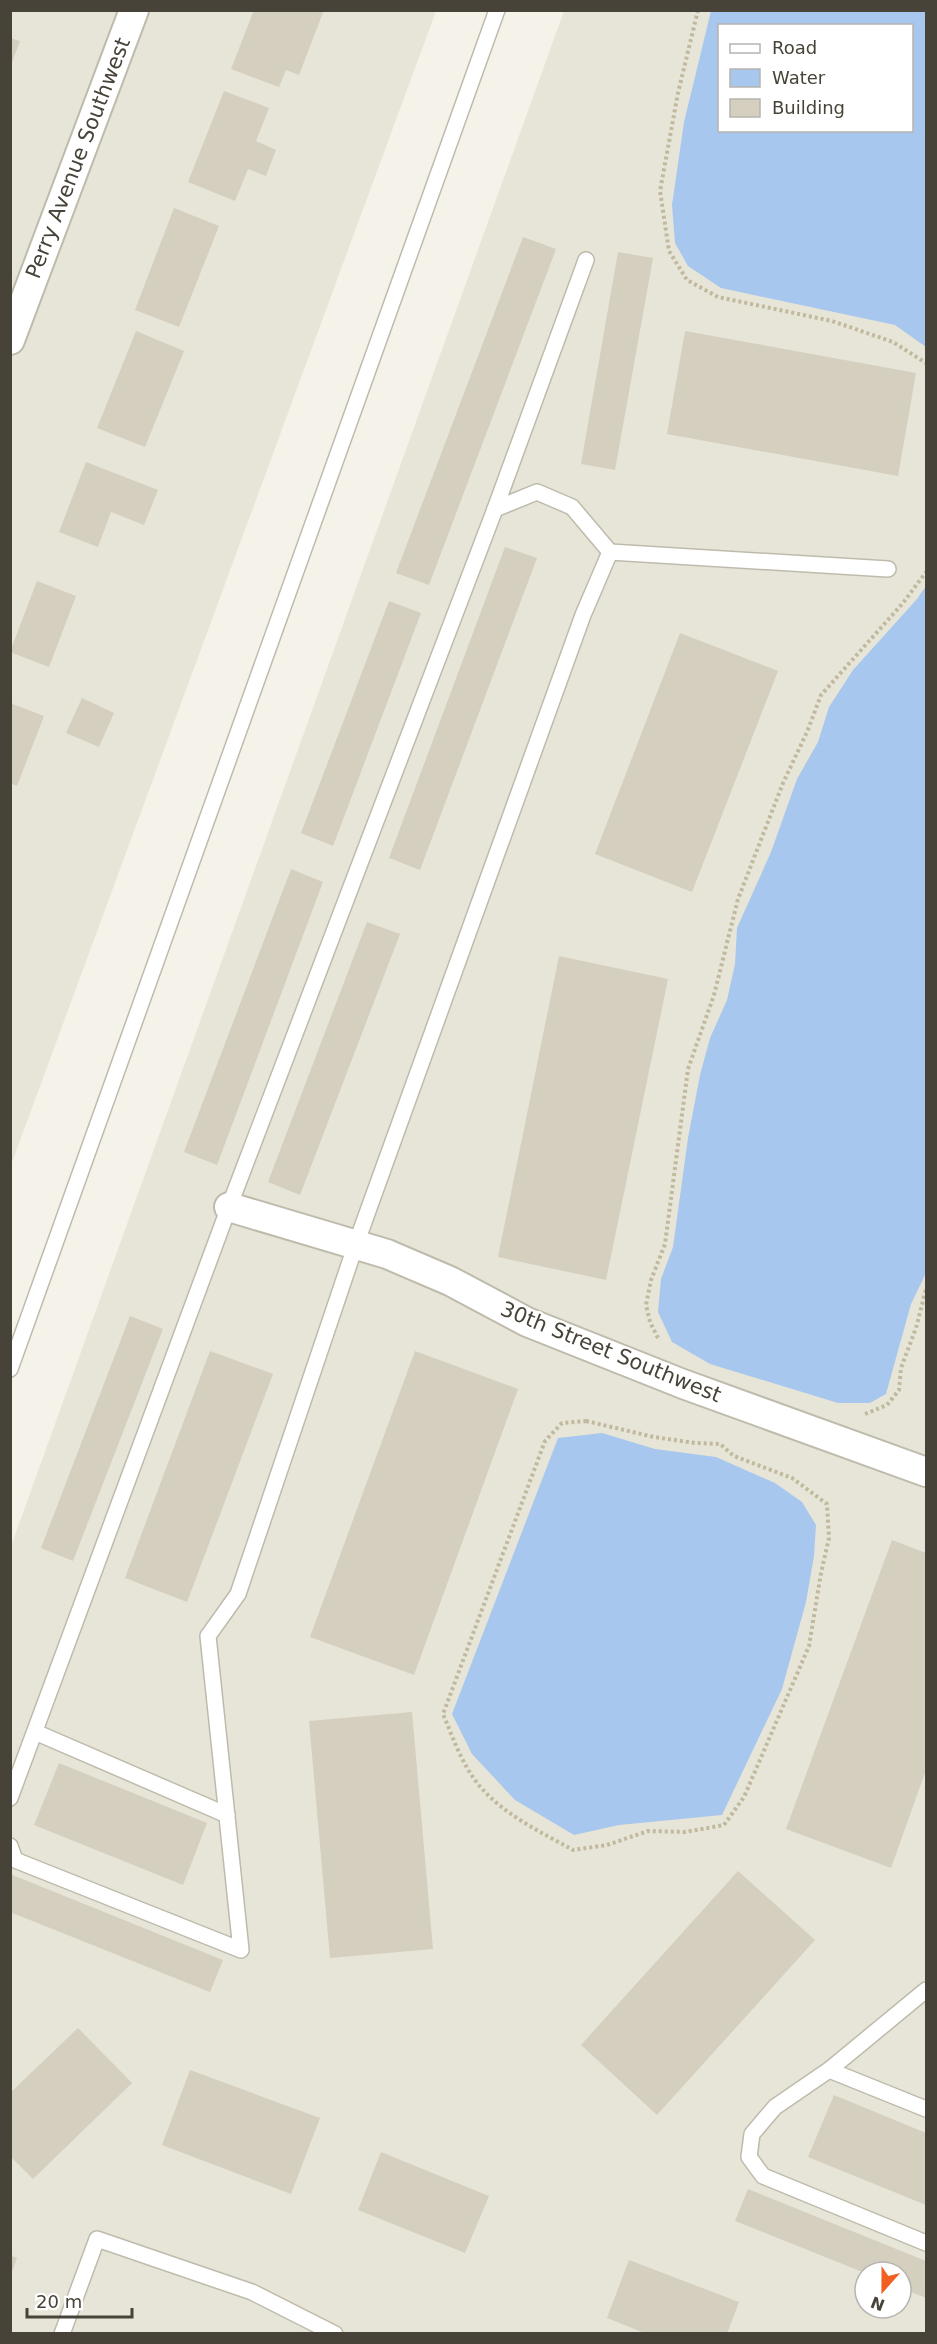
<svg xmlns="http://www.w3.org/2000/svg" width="937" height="2344" font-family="'DejaVu Sans',sans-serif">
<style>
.residential{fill:#e7e5d7;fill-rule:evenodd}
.water{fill:#a8c7ee;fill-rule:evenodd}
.building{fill:#d5cfbf}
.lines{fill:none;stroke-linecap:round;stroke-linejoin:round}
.service-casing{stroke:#bfbbac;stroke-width:18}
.minor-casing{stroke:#bfbbac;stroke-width:32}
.path{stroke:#c0b99e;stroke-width:4;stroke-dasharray:3 3;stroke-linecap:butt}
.service{stroke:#fff;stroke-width:15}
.minor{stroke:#fff;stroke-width:28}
.labels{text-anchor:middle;stroke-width:4.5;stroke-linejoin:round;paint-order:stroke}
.street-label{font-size:21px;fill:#474338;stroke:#fff}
</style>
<rect width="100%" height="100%" fill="#f4f2e9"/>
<g class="residential">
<path d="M11,11h425l-425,1154z"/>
<path d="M564,11h362v2322h-915l-1,-784zM720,26h192v104h-192zM865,2272h36v36h-36z"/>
</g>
<g class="water">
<path d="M711,11h215v336l-31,-22 -174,-37 -33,-22 -13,-23 -3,-38 12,-83zM720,26h192v104h-192z"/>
<path d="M926,586v687l-15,31 -25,90 -16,9h-32l-128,-39 -38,-22 -14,-30 3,-33 12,-32 15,-109 12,-63 10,-37 17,-38 8,-36 2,-36 34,-76 26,-73 21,-37 11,-35 24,-37 64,-71z"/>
<path d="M602,1433l53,16 61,8 59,26 27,19 14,23 -2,31 -8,46 -24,87 -60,126 -103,10 -45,10 -59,-35 -43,-46 -20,-40 106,-276z"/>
</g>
<g class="building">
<path d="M254,10h70l-25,65 -13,-5 -7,17 -48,-18z"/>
<path d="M10,38l10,3 -9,24h-1z"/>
<path d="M224,91l45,17 -13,33 20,9 -10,26 -18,-7 -13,32 -47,-19z"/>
<path d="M174,208l45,18 -40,101 -44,-17z"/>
<path d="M523,237l33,12 -127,336 -33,-12z"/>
<path d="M618,252l35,6 -38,212 -34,-6z"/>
<path d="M136,331l48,20 -39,96 -48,-19z"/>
<path d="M685,331l231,42 -18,103 -231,-42z"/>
<path d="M86,462l72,28 -14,35 -33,-13 -13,35 -39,-15z"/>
<path d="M505,547l32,11 -117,312 -31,-12z"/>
<path d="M37,581l39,15 -27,71 -39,-15z"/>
<path d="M389,601l32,12 -88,233 -32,-13z"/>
<path d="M680,633l98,38 -86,221 -97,-38z"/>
<path d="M82,698l32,15 -15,34 -33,-14z"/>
<path d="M10,703l34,13 -27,70 -7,-3z"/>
<path d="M291,869l32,13 -106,283 -33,-13z"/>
<path d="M367,922l33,12 -100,261 -32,-13z"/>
<path d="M559,956l109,23 -62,301 -108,-23z"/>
<path d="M130,1316l33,13 -90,232 -32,-13z"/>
<path d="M210,1351l63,23 -86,228 -62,-24z"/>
<path d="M415,1351l103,38 -104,286 -104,-38z"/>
<path d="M892,1540l34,13v217l-35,98 -105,-39z"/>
<path d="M412,1712l21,237 -103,9 -21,-237z"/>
<path d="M59,1763l148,60 -24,62 -149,-60z"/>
<path d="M738,1871l77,69 -158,175 -76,-70z"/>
<path d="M10,1874l213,86 -13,32 -200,-80z"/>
<path d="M78,2028l54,55 -99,96 -23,-23v-63z"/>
<path d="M190,2070l130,48 -29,76 -129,-49z"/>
<path d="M834,2095l92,38v72l-118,-48z"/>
<path d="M381,2152l108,44 -24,57 -107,-43z"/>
<path d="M748,2189l178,72v37l-25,-10v-16l-36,1 -130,-52z"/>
<path d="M10,2255l7,3 -6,16h-1z"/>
<path d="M629,2260l110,42 -12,32h-80l-40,-16z"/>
</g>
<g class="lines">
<defs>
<g id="service">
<path d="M495,509l42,-17 35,15 38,45"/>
<path d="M10,1369l487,-1359"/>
<path d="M35,1732l192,83"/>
<path d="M10,1798l219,-591 266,-698 91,-249"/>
<path d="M10,1846l5,14 226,90 -33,-314 30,-42 118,-350 227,-629 27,-63 278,17"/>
<path d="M926,1990l-97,80 -54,37 -23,27 -3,23 14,19 163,67"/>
<path d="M829,2070l97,39"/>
<path d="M62,2334l35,-95 155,53 83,42"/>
</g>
<g id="minor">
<path d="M10,340l124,-330"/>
<path d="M229,1207l158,47 63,27 77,41 156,62 243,88"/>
</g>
</defs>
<use href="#service" class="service-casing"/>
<use href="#minor" class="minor-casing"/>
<g class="path">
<path d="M698,10l-20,83 -18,98 9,60 18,29 31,17 114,24 61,21 33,21"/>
<path d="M658,1338l-8,-16 -4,-17 5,-25 14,-36 23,-175 26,-74 24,-96 45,-116 24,-51 14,-37 82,-92 23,-31"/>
<path d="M865,1414l22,-9 12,-15 2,-22 15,-40 10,-39"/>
<path d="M586,1421l68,16 41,6 25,1 14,12 58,22 35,26 2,34 -8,35 -12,73 -65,151 -20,28 -39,7 -37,-1 -41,14 -34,5c-32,-18 -71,-36 -95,-66 -16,-20 -25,-46 -35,-70l102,-273 17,-18z"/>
</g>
<use href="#service" class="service"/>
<use href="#minor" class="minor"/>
</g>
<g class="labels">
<g class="street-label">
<text transform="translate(78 158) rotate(-69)" y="7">Perry Avenue Southwest</text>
<text transform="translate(611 1352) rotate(22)" y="7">30th Street Southwest</text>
</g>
</g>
<rect width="937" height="2344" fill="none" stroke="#474338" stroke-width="24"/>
<rect x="718" y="24" width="195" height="108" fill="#ffffff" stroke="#b5b4af" stroke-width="1.5"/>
<rect x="730" y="44" width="30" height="9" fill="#ffffff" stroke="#b5b4af" stroke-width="1.5"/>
<text x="772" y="54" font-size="18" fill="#474338">Road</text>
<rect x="730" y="69" width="30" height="18" fill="#a8c7ee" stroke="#b5b4af" stroke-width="1.5"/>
<text x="772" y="84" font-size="18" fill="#474338">Water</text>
<rect x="730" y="99" width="30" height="18" fill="#d5cfbf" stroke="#b5b4af" stroke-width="1.5"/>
<text x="772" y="114" font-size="18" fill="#474338">Building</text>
<g transform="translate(883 2290) rotate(201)"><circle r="28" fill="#ffffff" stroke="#b5b4af" stroke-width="1.5"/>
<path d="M0-4.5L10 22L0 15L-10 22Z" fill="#f15f23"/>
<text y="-9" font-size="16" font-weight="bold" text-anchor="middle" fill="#474338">N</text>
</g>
<path d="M27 2308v9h105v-9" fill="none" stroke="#474338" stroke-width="3"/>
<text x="36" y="2308" font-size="18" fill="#474338" stroke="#ffffff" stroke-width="4.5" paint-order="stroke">20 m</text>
</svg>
